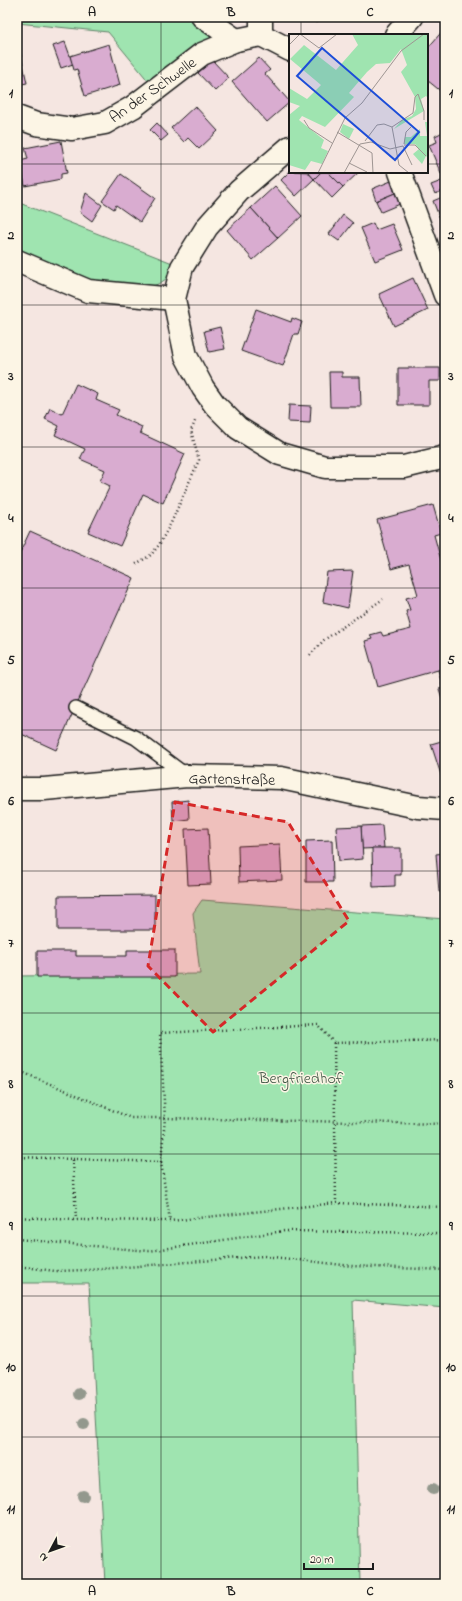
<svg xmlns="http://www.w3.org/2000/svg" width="462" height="1601" font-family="'Indie Flower',sans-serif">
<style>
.green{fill:#9fe4b0;stroke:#5e8066}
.building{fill:#d9acd0;stroke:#1c1c1c}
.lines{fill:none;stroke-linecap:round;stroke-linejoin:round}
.lane-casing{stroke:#1c1c1c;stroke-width:16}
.street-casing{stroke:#1c1c1c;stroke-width:25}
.path{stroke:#1c1c1c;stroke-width:2.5;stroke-dasharray:1 3;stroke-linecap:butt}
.lane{stroke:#fcf5e5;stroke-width:13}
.street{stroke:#fcf5e5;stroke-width:22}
.tree{fill:#93988d}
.marked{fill:#d62828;fill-opacity:0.2;stroke:#d62828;stroke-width:3;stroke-dasharray:8 5;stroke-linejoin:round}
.grid{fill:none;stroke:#1c1c1c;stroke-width:1;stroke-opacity:0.55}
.labels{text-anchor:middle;stroke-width:3;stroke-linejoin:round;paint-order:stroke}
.street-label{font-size:16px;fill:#1c1c1c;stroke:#fcf5e5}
.park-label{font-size:16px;fill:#435848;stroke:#fcf5e5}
.inset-road{fill:none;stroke:#9e9592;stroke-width:1}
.view{fill:#1d4ed8;fill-opacity:0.15;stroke:#1d4ed8;stroke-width:2}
.inset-edge{fill:none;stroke:#1c1c1c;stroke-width:2}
.neatline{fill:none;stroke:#1c1c1c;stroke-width:1.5}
.grid-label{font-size:13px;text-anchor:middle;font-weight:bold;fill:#1c1c1c}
</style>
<rect width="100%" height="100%" fill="#f5e6e1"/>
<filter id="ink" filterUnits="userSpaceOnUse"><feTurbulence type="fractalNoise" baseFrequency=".025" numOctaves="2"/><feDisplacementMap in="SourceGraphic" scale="8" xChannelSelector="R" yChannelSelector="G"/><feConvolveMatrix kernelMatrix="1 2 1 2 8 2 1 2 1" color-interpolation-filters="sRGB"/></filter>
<g filter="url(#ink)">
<g class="green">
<path d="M17,17h182l32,22 -77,49 -46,-56 -91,-9z"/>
<path d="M17,202l158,62c-2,4 -4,10 -7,13 -31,31 -116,-9 -151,-21z"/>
<path d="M202,900l243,19v389l-92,-8 7,284h-255l-16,-301h-72v-307l183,-2 -7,-61z"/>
</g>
<g class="building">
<path d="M310,17h12l-5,6z"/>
<path d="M445,28v64l-2,1 -16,-13v-31z"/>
<path d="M17,37l10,46 -10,2z"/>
<path d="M65,42l8,22 -12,4 -8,-22z"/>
<path d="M109,44l11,41 -35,11 -8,-27 -3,1 -4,-14z"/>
<path d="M259,58l11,12 -5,4 25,28 -23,20 -35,-40z"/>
<path d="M212,60l17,18 -14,13 -17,-18z"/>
<path d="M195,106l23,25 -19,18 -11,-11 -4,4 -13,-14z"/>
<path d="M157,123l11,12 -7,6 -11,-11z"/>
<path d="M445,131v41l-4,2 -12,-29 8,-3 -2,-6z"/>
<path d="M61,141l6,32 -6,1v5l-36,7 -5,-25 8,-2 -3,-11z"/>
<path d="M290,171l18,1 6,7 -18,17 -15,-16z"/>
<path d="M308,172h13l-7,7z"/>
<path d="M321,172h7l15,15 -11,11 -18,-19z"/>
<path d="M328,172h31l-16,15z"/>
<path d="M121,174l34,24 -15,24 -24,-17 -2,4 -12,-8z"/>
<path d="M444,180l1,10 -10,4 -4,-9z"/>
<path d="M391,181l4,12 -19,8 -4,-12z"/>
<path d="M275,186l27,30 -24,22 -27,-30z"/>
<path d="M86,193l16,12 -10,16 -12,-9z"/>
<path d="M395,193l5,11 -19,8 -5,-11z"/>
<path d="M445,196v33h-1l-11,-28z"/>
<path d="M251,208l27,30 -25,22 -26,-30z"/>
<path d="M343,215l10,8 -14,18 -10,-7z"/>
<path d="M373,223l3,7 16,-6 11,26 -28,11 -14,-33z"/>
<path d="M413,278l15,32 -34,16 -15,-32z"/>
<path d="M256,309l35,13 1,-4 10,4 -4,12h-4l-11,32 -42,-15z"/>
<path d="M220,327l5,22 -16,3 -5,-21z"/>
<path d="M398,368h42v13h-11v24h-31z"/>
<path d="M329,372h13v5h18l1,30h-31z"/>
<path d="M76,384l22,10 -2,6 23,10 -3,5 26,12 -2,6 45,21 -22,49 -20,-9 -23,52 -32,-14 22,-46 -10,-5 5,-11 -25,-11 5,-10 -30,-14 4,-9 -14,-7 5,-11 12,6z"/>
<path d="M289,405l22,1 -1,17 -22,-1z"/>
<path d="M433,505l8,28 -7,2 11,40v93l-67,19 -13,-46 7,-2 -2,-4 11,-3 2,4 28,-7 -5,-18 4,-1 -4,-12 12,-3 -9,-31 -18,5 -14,-49z"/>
<path d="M30,531l104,47 -78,172 -39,-18v-173z"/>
<path d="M353,571l-5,37 -25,-6 4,-30z"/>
<path d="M445,668v40l-6,-19 4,-1 -5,-18z"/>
<path d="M445,740v37l-3,1 -11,-34z"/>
<path d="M188,800l1,19 -16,2 -1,-19z"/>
<path d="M382,825l2,23 -22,1 -1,-23z"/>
<path d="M361,826l2,33 -24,2 -3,-34z"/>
<path d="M208,828l3,56 -23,1 -3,-56z"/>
<path d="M332,840l1,42h-27v-41z"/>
<path d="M280,844l2,36 -43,2 -1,-36z"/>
<path d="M372,848h29v27h-6v11l-22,1z"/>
<path d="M445,853v39h-6l-3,-38z"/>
<path d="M155,895v35h-97v-34z"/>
<path d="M127,950h48v27h-138v-26h39v5h51z"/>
</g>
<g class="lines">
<defs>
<path id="lane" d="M76,708l60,30 51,38"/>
<g id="street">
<path d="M203,17l33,23"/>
<path d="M261,17v18l29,15"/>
<path d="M396,35l16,-18"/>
<path d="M17,117l19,7 36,5 33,-6 28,-16 69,-53 34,-14 25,-5"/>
<path d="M290,147l-51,44 -32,36 -25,40 -8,32 12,57 17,32 12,17 23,23 42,26 45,13h79l41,-10"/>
<path d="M400,172l45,123"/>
<path d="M17,261l71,30 86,8"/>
<path d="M17,789h27l143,-13 94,2 137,29 27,2"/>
</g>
</defs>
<use href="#lane" class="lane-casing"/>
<use href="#street" class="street-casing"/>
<g class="path">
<path d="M136,564l15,-9 8,-10 12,-22 28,-63 -8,-29 5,-12"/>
<path d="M310,655l14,-15 59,-41"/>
<path d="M334,1043l2,160"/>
<path d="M17,1070l114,48h34l-5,-85 158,-8 16,18 111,-3"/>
<path d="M17,1157l144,5 4,-44 280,6"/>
<path d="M73,1160l3,60"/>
<path d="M161,1162l9,59"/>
<path d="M17,1217l59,3 94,1 166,-18 109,4"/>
<path d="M17,1239l132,12 135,-20 161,2"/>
<path d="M17,1266l38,5 33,-1 176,-14 88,10 93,4"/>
</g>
<use href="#lane" class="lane"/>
<use href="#street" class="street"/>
</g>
<g class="tree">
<circle cx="79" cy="1394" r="6"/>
<circle cx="84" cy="1424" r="6"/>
<circle cx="433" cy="1489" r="6"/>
<circle cx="83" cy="1496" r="6"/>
</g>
</g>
<path class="marked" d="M175,802l113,20 61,99 -136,111 -65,-66z"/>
<path class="grid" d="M161,17v1567M301,17v18M17,164h273M427,164h18M301,172v1412M17,305h428M17,447h428M17,588h428M17,730h428M17,871h428M17,1013h428M17,1154h428M17,1296h428M17,1437h428"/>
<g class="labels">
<g class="street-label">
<text transform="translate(152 89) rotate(-35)" y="6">An der Schwelle</text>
<text transform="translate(232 778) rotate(1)" y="6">Gartenstraße</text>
</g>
<g class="park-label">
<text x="301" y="1083">Bergfriedhof</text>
</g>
</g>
<g transform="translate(289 34)">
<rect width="139" height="139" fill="#f5e6e1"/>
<path d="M63,0h76v64l-2,-2 -5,3 3,12 -30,18 8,-9 10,-4 4,-7 -1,-12 -14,-25 6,-7 -6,-16 -11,14 -14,1 -9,8 -18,21 5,4 -29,30 -23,-11 -3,4 25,20 -3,8 7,3 -6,13 -11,-3 -6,9 -16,-5v-50l11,-9 -11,-4v-14l18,11 14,-14 -31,-26 14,-14 32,25 22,-25zM136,88h3v36l-2,-2 -4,8 -9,-10 6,-5 -4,-5h-11l1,-7h6l9,-8v7h7zM54,90l11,5 -5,10 -9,-7z" fill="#9fe4b0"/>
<path class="inset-road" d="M11,0l19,14 18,-14M0,11l11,-11M15,86l5,8 23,15M103,93l21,-14 2,-16 3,-3 6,17v9M48,98l35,21 1,20M76,107l12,-16 7,-1 8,3 7,38 10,8M71,110l11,-2 19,7 13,-3 9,19M115,110l2,-12 5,-5M115,111h11l11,11M60,129l18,9M29,139l27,-55 17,-15 39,-52 23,-17M55,139l16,-29"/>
<path class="view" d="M33,14l97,84 -24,28 -98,-84z"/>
<rect width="139" height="139" class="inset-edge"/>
</g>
<rect width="462" height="1601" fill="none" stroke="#fcf5e5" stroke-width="44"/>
<g transform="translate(50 1551) rotate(229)" stroke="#fcf5e5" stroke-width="3" paint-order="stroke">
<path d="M0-3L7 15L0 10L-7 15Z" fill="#1c1c1c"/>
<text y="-6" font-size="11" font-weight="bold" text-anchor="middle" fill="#1c1c1c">N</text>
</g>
<path d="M304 1563v6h69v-6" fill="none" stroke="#1c1c1c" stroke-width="2"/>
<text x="310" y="1563" font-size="12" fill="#1c1c1c" stroke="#fcf5e5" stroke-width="3" paint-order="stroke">20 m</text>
<rect x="22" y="22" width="418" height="1557" class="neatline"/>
<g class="grid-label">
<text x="92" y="16">A</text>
<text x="231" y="16">B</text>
<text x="370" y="16">C</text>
<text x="11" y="97">1</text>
<text x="451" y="97">1</text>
<text x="11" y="239">2</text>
<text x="451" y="239">2</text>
<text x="11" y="380">3</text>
<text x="451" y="380">3</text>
<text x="11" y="522">4</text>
<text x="451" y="522">4</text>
<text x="11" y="664">5</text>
<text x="451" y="664">5</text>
<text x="11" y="805">6</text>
<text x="451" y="805">6</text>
<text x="11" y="947">7</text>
<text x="451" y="947">7</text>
<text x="11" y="1088">8</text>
<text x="451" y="1088">8</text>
<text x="11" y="1230">9</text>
<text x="451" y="1230">9</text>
<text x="11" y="1371">10</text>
<text x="451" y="1371">10</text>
<text x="11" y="1513">11</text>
<text x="451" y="1513">11</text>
<text x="92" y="1595">A</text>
<text x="231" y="1595">B</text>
<text x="370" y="1595">C</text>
</g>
</svg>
